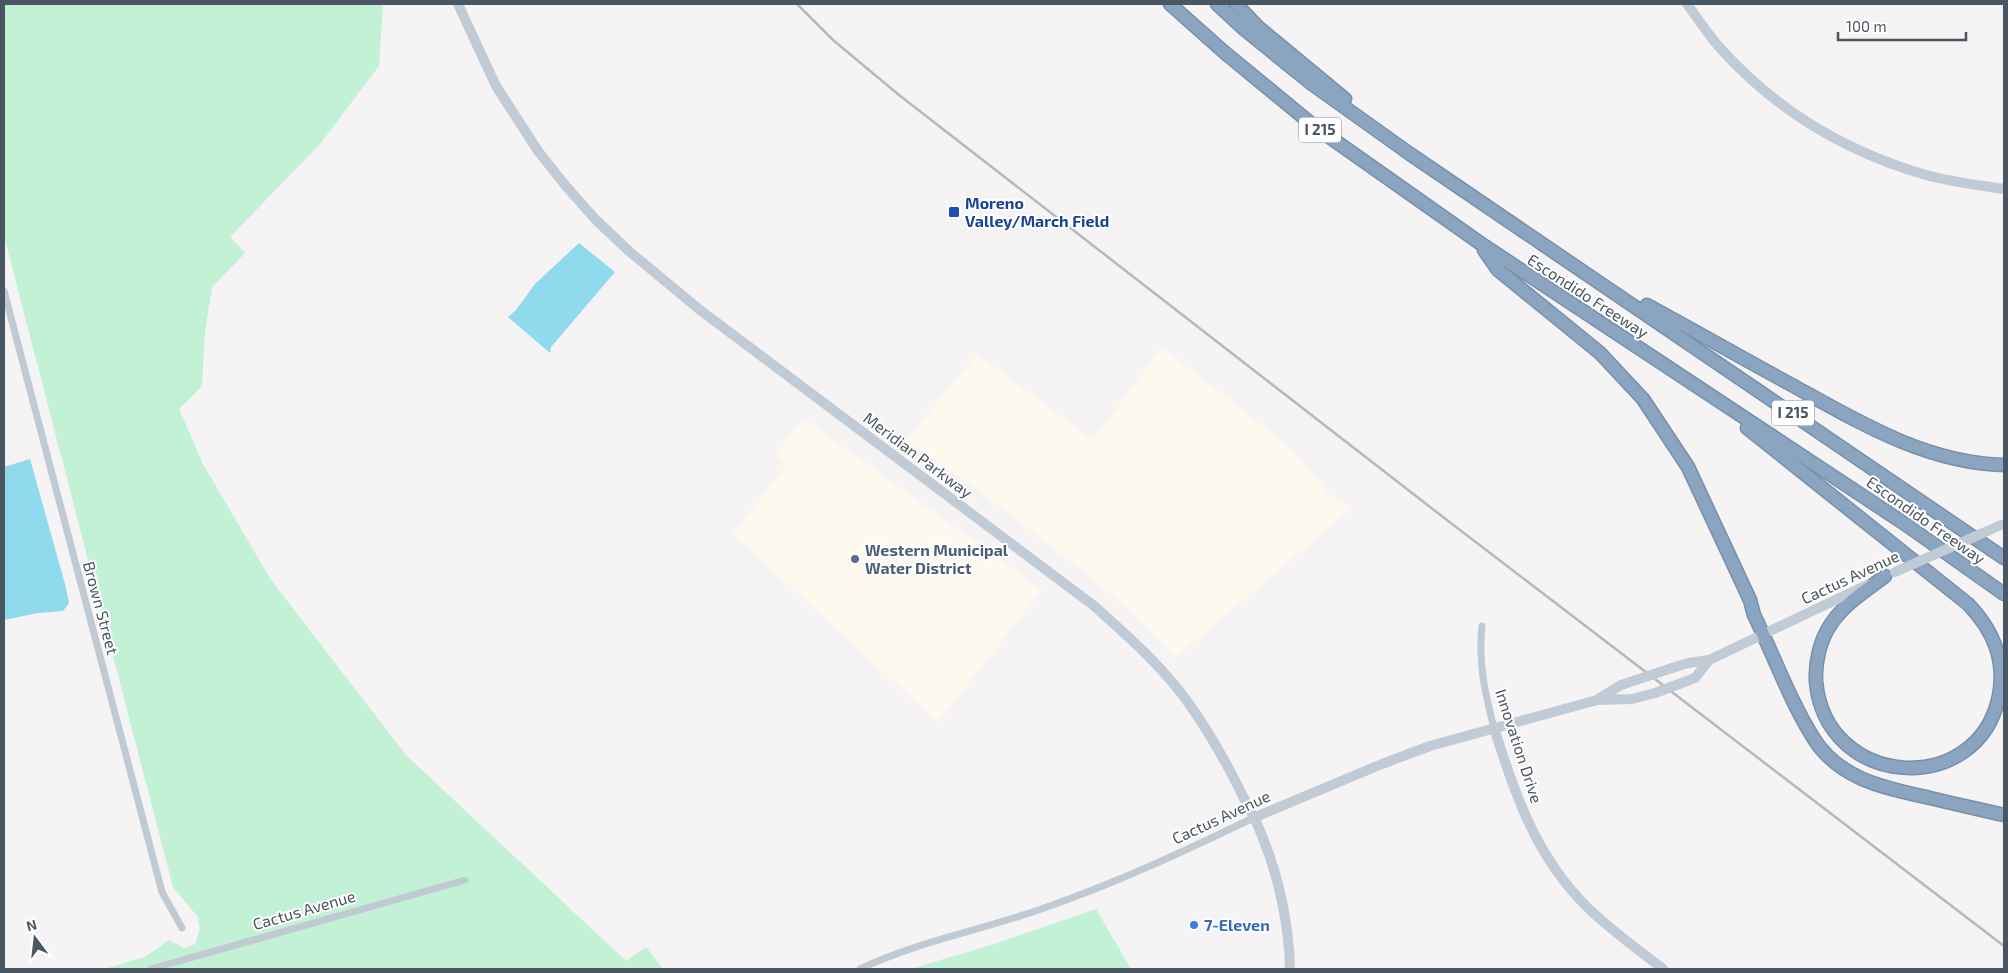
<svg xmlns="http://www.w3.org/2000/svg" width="2008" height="973" font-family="'Exo 2',sans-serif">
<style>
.commercial{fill:#fdf9ef}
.green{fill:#c3f1d5}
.water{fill:#90daee}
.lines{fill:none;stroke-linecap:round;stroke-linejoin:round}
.highway-casing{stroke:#7690ad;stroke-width:15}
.street{stroke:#c1cad2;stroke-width:7}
.secondary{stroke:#c1cbd6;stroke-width:10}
.highway{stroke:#8ba5c1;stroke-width:12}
.rail{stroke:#b5b8bd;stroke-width:2.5}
.secondary-bridge{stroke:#c1cbd6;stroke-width:10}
.transit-dot{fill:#1a4fb4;stroke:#fff;stroke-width:2}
.service-dot{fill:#5c6f8a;stroke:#fff;stroke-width:2}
.shop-dot{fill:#3f7fe0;stroke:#fff;stroke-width:2}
.labels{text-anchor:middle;stroke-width:4;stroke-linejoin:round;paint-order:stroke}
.shield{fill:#fff;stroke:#808990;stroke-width:1}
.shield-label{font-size:15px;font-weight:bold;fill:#4a5661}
.transit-label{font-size:16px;font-weight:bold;fill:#164399;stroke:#fff;text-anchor:start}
.street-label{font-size:16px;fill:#4a5661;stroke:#fff}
.service-label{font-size:16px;font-weight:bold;fill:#4e5e75;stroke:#fff;text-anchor:start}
.shop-label{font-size:16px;font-weight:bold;fill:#366cbe;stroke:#fff;text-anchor:start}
</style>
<rect width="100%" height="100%" fill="#f5f3f3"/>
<g class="commercial">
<path d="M1162,347l120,94 21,21 26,32 23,14 -177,150 -23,-25 -33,-32 -36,-30 -97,-75 -80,-56 71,-86 116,86z"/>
<path d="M803,418l239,172 -104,132 -205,-188 54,-70 -11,-10z"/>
</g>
<g class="green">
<path d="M4,4h379l-4,62 -59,78 -90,93 15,16 -33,34 -7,45 -3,54 -23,23 24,55 68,116 135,175 220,206 20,-14 17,22h-559l41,-12 24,-17 15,8 11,-4 5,-15 -2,-12 -25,-30 -169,-651z"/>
<path d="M1096,909l35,60h-221l78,-23z"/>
</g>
<g class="water">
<path d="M579,243l36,29 -64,75 -1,6 -42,-36 8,-7 19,-26z"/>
<path d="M30,459l35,125 4,19 -6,8 -25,2 -34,7v-153z"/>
</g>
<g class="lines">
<defs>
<g id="highway">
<path d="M1170,4l54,48 90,74 166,117 425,281 99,70"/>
<path d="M1217,4l27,25 68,55 98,70 594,404"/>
<path d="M1236,4l22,23 87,72"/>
<path d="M1484,250l14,20 102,83 43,46 45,68 62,133 4,15c20,41 36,86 60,124 26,41 72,49 116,59 24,6 49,11 74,17"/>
<path d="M1647,305c48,26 95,53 143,79 67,37 135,79 214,81"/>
<path d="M1747,428l221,176c25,26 38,55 31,92 -21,103 -174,93 -183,-15 -1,-19 4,-41 15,-57 13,-20 36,-34 54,-48"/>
</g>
</defs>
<use href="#highway" class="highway-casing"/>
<g class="street">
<path d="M4,291l158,601 20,36"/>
<path d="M1482,626c-4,37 3,67 12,102"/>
<path d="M151,969l314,-89"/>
<path d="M860,969c59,-28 123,-39 184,-61 72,-25 141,-57 209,-90"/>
</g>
<g class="secondary">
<path d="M458,4l38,82 42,65 27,34 31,35 34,32 70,58 393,295c29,26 59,52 84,83 25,31 44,65 62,100 7,16 17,31 23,48 17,41 27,89 28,133"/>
<path d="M1687,4c11,15 22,32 34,45 56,62 125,103 205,126 25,7 52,10 78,14"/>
<path d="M1672,668l16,-5 21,-3 158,-75"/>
<path d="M1695,678l14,-18"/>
<path d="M1598,699l23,-14"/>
<path d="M1494,728c21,67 42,128 92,178 24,24 52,43 77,63"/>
<path d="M1253,818l129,-54 48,-18 167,-46 35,-1 23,-6"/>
</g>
<use href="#highway" class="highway"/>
<path class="rail" d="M797,4l36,36 66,55 544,422 561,429"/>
<g class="secondary-bridge">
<path d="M1895,572l106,-47"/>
<path d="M1621,685l51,-17"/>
<path d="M1655,693l40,-15"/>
</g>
</g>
<rect class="transit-dot" x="948" y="206" width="12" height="12" rx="2.5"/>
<circle class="service-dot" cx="855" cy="559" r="5"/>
<circle class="shop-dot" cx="1194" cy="925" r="5"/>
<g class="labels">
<g class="shield">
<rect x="1299" y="117.5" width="42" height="25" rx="4"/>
<rect x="1772" y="400.5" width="42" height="25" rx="4"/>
</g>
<g class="shield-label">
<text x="1320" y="135">I 215</text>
<text x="1793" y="418">I 215</text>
</g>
<g class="transit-label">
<text x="965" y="209">Moreno<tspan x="965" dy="18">Valley/March Field</tspan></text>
</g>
<g class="street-label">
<text transform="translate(1588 296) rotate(33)" y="6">Escondido Freeway</text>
<text transform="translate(918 455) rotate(37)" y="6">Meridian Parkway</text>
<text transform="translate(1926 520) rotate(35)" y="6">Escondido Freeway</text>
<text transform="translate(1850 577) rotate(-25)" y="6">Cactus Avenue</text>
<text transform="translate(101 608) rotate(75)" y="6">Brown Street</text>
<text transform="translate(1519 746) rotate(72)" y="6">Innovation Drive</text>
<text transform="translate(1221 817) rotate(-25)" y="6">Cactus Avenue</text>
<text transform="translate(304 910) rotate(-16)" y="6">Cactus Avenue</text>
</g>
<g class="service-label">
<text x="865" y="556">Western Municipal<tspan x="865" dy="18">Water District</tspan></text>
</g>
<g class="shop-label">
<text x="1204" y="931">7-Eleven</text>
</g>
</g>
<rect width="2008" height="973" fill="none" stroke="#4a5661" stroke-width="10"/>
<g transform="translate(35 938) rotate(345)" stroke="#ffffff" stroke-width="4" paint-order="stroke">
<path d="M0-4L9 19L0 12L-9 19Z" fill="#4a5661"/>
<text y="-8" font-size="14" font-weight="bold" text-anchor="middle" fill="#4a5661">N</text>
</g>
<path d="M1838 32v8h128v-8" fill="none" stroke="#4a5661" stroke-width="2.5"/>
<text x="1846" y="32" font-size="15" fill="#4a5661" stroke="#ffffff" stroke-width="4" paint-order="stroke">100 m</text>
</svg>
